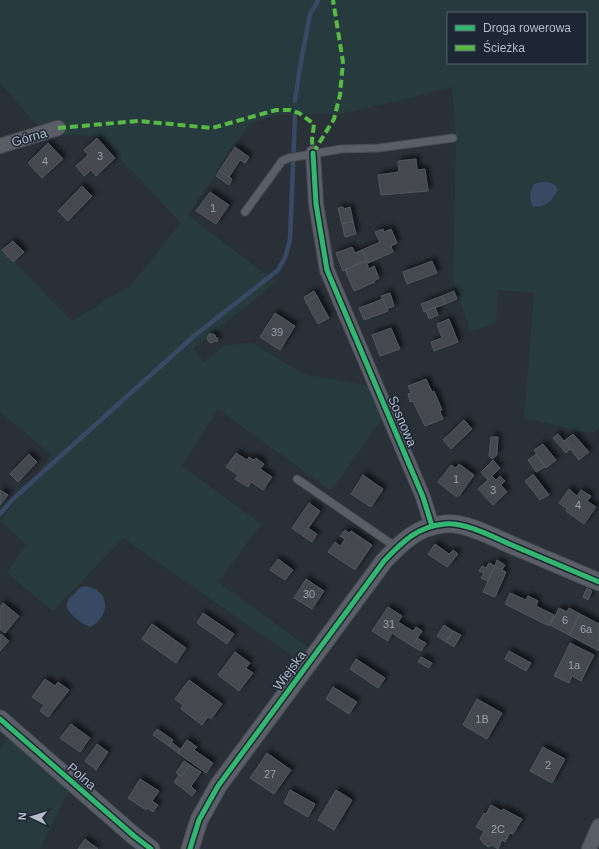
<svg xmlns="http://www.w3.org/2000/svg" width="599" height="849" font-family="Helvetica,sans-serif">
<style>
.green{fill:#273a3e;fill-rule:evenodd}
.water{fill:#384963}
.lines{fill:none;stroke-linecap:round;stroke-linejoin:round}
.stream{stroke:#384963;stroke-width:4.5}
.building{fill:#444950;stroke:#52575f;filter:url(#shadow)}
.service-casing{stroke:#484c53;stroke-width:9}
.minor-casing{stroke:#484c53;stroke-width:16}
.tertiary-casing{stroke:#484c53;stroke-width:19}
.service{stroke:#5a5e66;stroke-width:7}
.minor{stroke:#5a5e66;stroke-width:14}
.tertiary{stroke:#5a5e66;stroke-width:17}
.quiet{stroke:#58b947;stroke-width:4;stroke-dasharray:8 4;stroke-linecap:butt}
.cycleway-casing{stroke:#1d2633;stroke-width:8}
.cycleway{stroke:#33b770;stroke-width:5}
.labels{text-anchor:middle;stroke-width:3;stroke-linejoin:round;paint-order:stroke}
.number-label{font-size:11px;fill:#989fab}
.street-label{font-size:13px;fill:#b4bcc9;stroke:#1d2633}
</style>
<defs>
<filter id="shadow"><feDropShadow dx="3.5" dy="-3.5" stdDeviation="2" flood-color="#0009"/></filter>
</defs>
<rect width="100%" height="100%" fill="#2a3038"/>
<g class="green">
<path d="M0,0h599v427l-6,7 -69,-16 10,-125 -36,-3 -2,33 -25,9 -18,-52 3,-142 -4,-51 -45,12 -69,15 -62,1 -28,10 -60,90 88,67 -83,67 11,13 19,-16 28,-4 53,32 66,12 13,31 -52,74 -113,-82 -36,57 79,58 -43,58 90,65 -7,15 -178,-124 -70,73 -46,-38 19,-29 -26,-23 52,-66 -52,-43v-165l72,74 60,-37 49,-61 -82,-87 -53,-1 -46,-52zM448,13h138v50h-138z"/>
<path d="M14,733l57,53 -31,63h-40v-100z"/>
</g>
<g class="water">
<path d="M541,182h8l6,3 3,5c-6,10 -12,19 -25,16 -5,-9 -3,-14 1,-22z"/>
<path d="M84,586c26,2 28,30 6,41 -7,-3 -25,-14 -23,-23 0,-5 4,-7 7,-10 4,-4 5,-6 10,-8z"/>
</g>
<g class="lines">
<g class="stream">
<path d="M295,101l5,-34 10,-53 8,-13 -1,-1"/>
<path d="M0,514l13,-15 181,-163 83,-65 8,-13 5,-18 5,-124"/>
</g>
</g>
<g class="building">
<path d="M97,138l18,20 -19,18 -5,-6 -7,6 -8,-10 12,-11 -4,-5z"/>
<path d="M48,143l15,16 -21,19 -14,-15z"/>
<path d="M235,147l14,10 -4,6 -5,-3 -11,17 -10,-6z"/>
<path d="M416,159l1,11 8,-1 3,22 -47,4 -3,-20 21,-3 -1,-11z"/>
<path d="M219,171l13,8 -3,6 -13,-9z"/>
<path d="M82,186l10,10 -24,25 -10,-10z"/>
<path d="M210,192l19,13 -13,19 -20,-13z"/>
<path d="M343,207l1,2 6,-2 3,14 -11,3 -4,-16z"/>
<path d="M353,221l3,13 -11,3 -3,-13z"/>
<path d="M383,229l1,3 7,-3 6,14 -6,3 2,6 -25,11 -6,-13 18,-8 -5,-10z"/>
<path d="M13,241l11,11 -11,10 -11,-12z"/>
<path d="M352,247l3,6 7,-3 5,10 -24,11 -7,-18z"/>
<path d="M366,261l3,8 5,-3 5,12 -5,3 1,1 -21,9 -9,-21z"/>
<path d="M432,261l5,12 -30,11 -4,-12z"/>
<path d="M314,291l3,5 -11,6 -2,-5z"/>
<path d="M454,291l3,8 -12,5 -3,-8z"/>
<path d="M390,293l4,13 -7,3 -6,-13z"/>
<path d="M317,296l12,22 -11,6 -12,-22z"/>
<path d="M442,296l3,8 -21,8 -3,-8z"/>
<path d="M383,299l5,12 -24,9 -5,-12z"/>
<path d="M435,307l3,8 -9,4 -3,-8z"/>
<path d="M275,313l20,13 -15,24 -20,-13z"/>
<path d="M449,319l9,23 -24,9 -3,-9 11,-4 -5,-14z"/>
<path d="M391,328l9,21 -20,7 -8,-21z"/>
<path d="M209,334h4l2,1 1,3h2l-1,4 -2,-1 -3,2 -3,-1 -2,-4z"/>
<path d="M426,379l6,13 2,-1 8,19 -2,1 3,8 -18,7 -12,-25 -3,1 -2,-8 3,-1 -3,-7z"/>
<path d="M464,420l8,9 -21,20 -8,-9z"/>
<path d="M558,434l12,15 -4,4 -13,-15z"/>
<path d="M573,434l16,18 -10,8 -15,-19z"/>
<path d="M491,437h7l-1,18 -5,4 -3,-3z"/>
<path d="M543,444l13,16 -10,8 -12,-18z"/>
<path d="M236,453l11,7 2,-3 5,3 2,-2 8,6 -4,5 12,8 -9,13 -12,-8 -3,5 -13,-8 3,-4 -12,-8z"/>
<path d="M29,454l8,8 -19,20 -8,-8z"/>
<path d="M536,454l9,13 -9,5 -8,-12z"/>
<path d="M493,460l7,8 -12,12 -7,-8z"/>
<path d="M459,464l15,11 -15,21h-4l-17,-14 13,-17 5,3z"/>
<path d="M533,474l16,21 -9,5 -15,-19z"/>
<path d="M363,475l20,14 -12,18 -20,-13z"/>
<path d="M492,476l4,4 4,-4 5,5 -4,4 6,7 -14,13 -15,-16z"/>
<path d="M569,489l8,7 4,-6 10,6 -4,5 9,6 -12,17 -18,-13 1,-2 -8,-6z"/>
<path d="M0,490l8,5 -8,10z"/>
<path d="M309,503l11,8 -17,25 -11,-8z"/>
<path d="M308,528l9,6 -5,8 -9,-6z"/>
<path d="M345,530l4,3 2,-2 21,14 -17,25 -27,-18 7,-10 5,4 5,-7 -5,-3z"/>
<path d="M435,544l14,10 4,-4 5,4 -11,13 -19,-13z"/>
<path d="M278,559l15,11 -8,10 -15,-10z"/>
<path d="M497,560l8,5 -3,5 -7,-4z"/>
<path d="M489,563l6,3 -7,15 -7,-3 3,-5 -5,-2 3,-5 4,2z"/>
<path d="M495,566l11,6 -11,25 -12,-5z"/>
<path d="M306,579l18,12 -12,18 -18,-11z"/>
<path d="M587,588l5,3 -4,9 -5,-3z"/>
<path d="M510,593l16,7 2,-4 10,5 -2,5 18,9 -5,11 -44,-22z"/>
<path d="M3,603l16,13 -14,17 -5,-4v-22z"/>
<path d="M388,607l14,9 -4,6 15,9 3,-4 6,4 -10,15 -20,-13 -4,8 -16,-10z"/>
<path d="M559,608l8,4 2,-4 11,6 -11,21 -19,-10z"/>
<path d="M203,613l31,21 -7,10 -30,-21z"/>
<path d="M580,614l19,10v27l-30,-16z"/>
<path d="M152,624l34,24 -10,15 -34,-24z"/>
<path d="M444,625l9,6 -7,11 -9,-6z"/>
<path d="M453,631l8,4 -7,12 -8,-5z"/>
<path d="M1,634l8,7 -9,10v-15z"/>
<path d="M417,638l9,5 -5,8 -9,-5z"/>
<path d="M570,643l24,12 -13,26 -9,-5 -3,7 -15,-7z"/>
<path d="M509,651l22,12 -5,8 -21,-12z"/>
<path d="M235,652l15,11 -4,5 7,5 -14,18 -21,-16z"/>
<path d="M421,657l11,6 -3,5 -11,-6z"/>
<path d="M356,659l29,19 -7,10 -28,-19z"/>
<path d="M45,679l10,7 3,-4 11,8 -21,27 -8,-6 4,-6 -12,-8z"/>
<path d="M189,680l33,24 -11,15 -3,-2 -6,8 -21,-16 2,-4 -8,-6z"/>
<path d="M333,687l24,15 -8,12 -23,-15z"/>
<path d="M477,699l25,14 -15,26 -24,-14z"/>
<path d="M71,724l19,14 -10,14 -20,-14z"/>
<path d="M157,729l16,11 -4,6 -16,-11z"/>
<path d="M187,740l10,7 -3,3 19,13 -7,10 -28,-20z"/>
<path d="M171,742l9,7 -2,4 -9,-7z"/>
<path d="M97,744l11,8 -12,18 -11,-9z"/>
<path d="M543,747l22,12 -13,24 -22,-12z"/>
<path d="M267,753l24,17 -17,24 -24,-16z"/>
<path d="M184,761l6,4 -8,11 -6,-3z"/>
<path d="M190,765l11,7 -10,14 5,5 -4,5 -18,-14 5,-7 3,1z"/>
<path d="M140,779l19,12 -7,10 6,4 -5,7 -6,-4 -1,2 -18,-12z"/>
<path d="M290,790l25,14 -7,13 -24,-14z"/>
<path d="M336,790l16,10 -18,30 -16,-10z"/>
<path d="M491,805l11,6 1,-2 19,10 -9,15 -3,-1 -5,9 -3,-2 -4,9 -6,-4 -4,2 -5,-4 -1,-2 -2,-2 4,-8 -8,-4 8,-14 2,1z"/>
<path d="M85,839l13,10h-20z"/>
</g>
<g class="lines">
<defs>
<g id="service">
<path d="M245,212l37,-51 7,-3 52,-9 38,-1 74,-10"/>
<path d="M297,479l99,68"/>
</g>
<g id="minor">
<path d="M0,146l58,-18"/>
<path d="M313,153l3,51 11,66 96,227 9,29"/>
<path d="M589,849l10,-23"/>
</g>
<g id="tertiary">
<path d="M0,719l134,117 17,13"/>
<path d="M190,849l9,-29 19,-34 166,-225c18,-19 34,-35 61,-37 21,-2 50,14 69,22 29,12 57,24 85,36"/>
</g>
</defs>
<use href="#service" class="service-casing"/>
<use href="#minor" class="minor-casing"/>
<use href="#tertiary" class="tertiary-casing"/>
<use href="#service" class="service"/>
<use href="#minor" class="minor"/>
<use href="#tertiary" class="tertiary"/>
<g class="quiet">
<path d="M58,128l80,-7 74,7 64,-18h14l9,3 15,11 -2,16 1,13"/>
<path d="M313,153l21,-34 6,-24 3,-33 -10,-62"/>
</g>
<defs>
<g id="cycleway">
<path d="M313,153l3,51 11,66 96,227 9,29"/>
<path d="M0,719l134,117 17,13"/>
<path d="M190,849l9,-29 19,-34 166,-225c18,-19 34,-35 61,-37 21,-2 50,14 69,22 29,12 57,24 85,36"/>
</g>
</defs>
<use href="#cycleway" class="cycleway-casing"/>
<use href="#cycleway" class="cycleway"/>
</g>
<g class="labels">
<g class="number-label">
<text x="100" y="160">3</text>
<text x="45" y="165">4</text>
<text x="213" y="212">1</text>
<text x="277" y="336">39</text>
<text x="456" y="483">1</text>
<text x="493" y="494">3</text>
<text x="578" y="509">4</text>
<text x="309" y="598">30</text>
<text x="565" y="624">6</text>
<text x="389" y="628">31</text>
<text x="586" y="633">6a</text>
<text x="574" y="669">1a</text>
<text x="482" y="723">1B</text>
<text x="548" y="769">2</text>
<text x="270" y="778">27</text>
<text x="498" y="833">2C</text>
</g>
<g class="street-label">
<text transform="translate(29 137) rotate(-16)" y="5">Górna</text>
<text transform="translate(403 421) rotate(67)" y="5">Sosnowa</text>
<text transform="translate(289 670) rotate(-54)" y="5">Wiejska</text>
<text transform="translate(82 776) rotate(41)" y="5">Polna</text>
</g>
</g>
<rect x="447" y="12" width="140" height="52" fill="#1d2633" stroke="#59626f"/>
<rect x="455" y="25" width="20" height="6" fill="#33b770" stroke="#59626f"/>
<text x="483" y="32" font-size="12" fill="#b4bcc9">Droga rowerowa</text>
<rect x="455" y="45" width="20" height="6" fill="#58b947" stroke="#59626f"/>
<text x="483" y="52" font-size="12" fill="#b4bcc9">Ścieżka</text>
<g transform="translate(32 817) rotate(274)" stroke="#1d2633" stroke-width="3" paint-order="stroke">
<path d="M0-3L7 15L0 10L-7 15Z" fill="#b4bcc9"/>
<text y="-6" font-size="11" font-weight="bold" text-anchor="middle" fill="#b4bcc9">N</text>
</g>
</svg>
